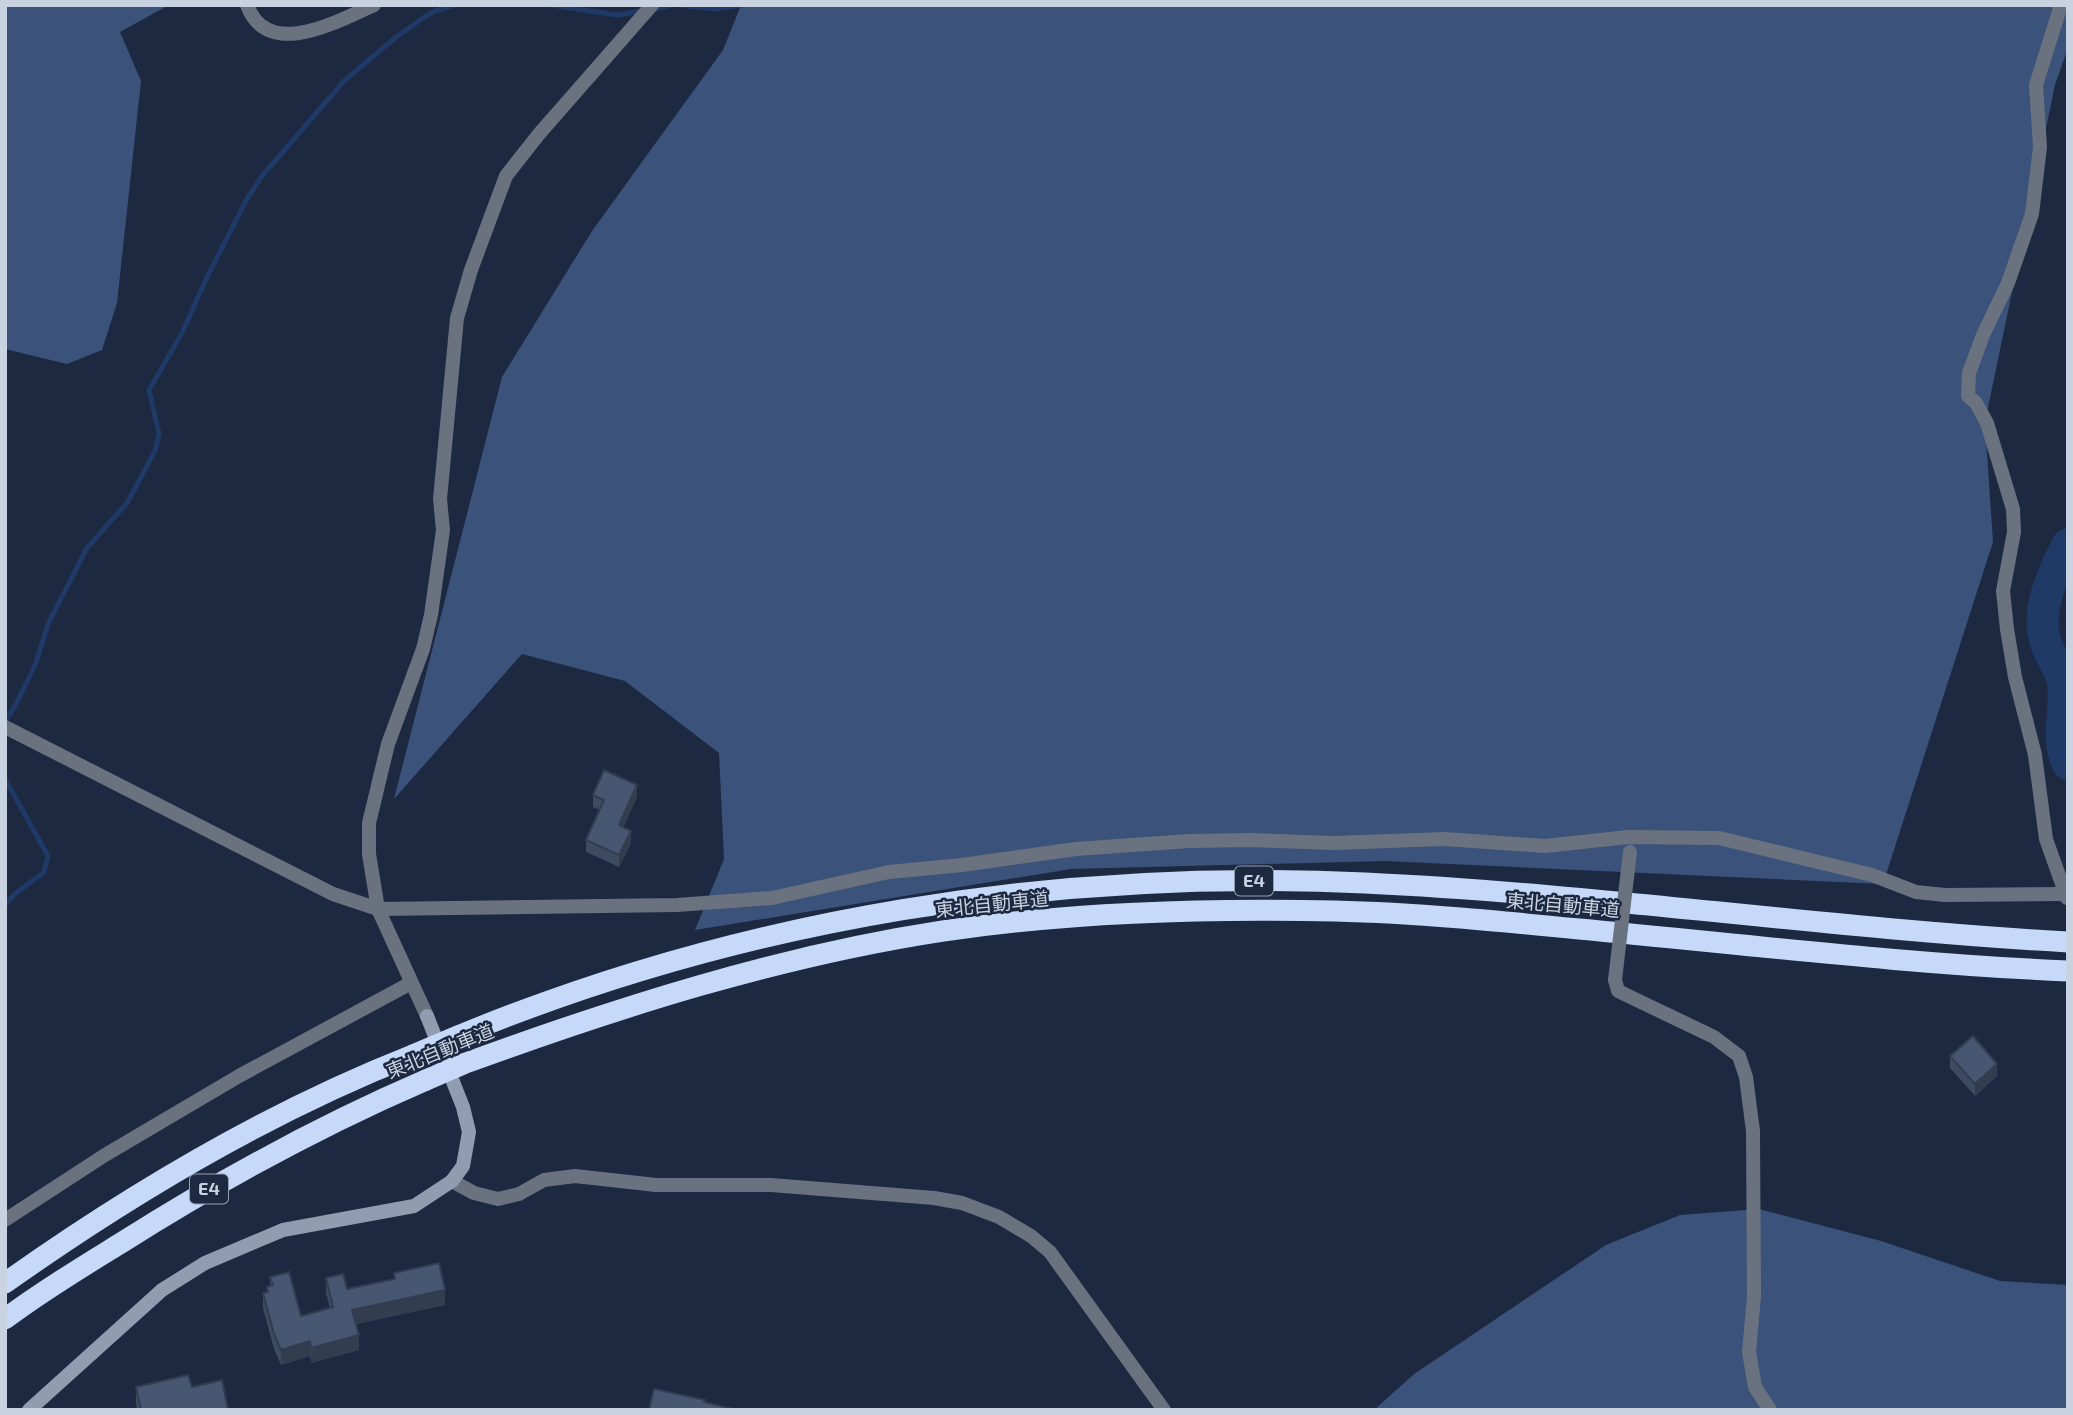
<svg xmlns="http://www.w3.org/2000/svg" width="2073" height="1415" font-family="'Exo 2','Noto Sans JP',sans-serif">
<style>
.green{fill:#3b527b}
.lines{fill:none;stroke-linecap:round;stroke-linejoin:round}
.stream{stroke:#203a68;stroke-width:5}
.river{stroke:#203a68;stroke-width:32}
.street{stroke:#6b727f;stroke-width:14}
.secondary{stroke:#909cb0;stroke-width:14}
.highway{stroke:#c6d9f8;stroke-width:21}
.street-bridge{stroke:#6b727f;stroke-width:14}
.highway-bridge{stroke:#c6d9f8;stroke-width:21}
.wall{fill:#3d4b61}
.shaded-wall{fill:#323d4f}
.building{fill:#475771;stroke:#323d4f;stroke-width:2}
.labels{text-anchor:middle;stroke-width:5;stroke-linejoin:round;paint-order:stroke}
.shield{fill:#1c2941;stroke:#949fb1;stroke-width:2}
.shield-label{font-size:18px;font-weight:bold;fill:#c8d2e1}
.street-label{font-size:19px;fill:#c8d2e1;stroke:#1c2941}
</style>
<rect width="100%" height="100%" fill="#1c2941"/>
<g class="green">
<path d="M5,5h164l-49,27 21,49 -24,222 -15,47 -35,14 -62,-15z"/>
<path d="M741,5h1327v43l-13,37 -70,337 8,120 -110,342 -499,-23 -313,8 -376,61 29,-71 -5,-106 -94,-72 -103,-27 -128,145 108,-422 90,-146 131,-181z"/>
<path d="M1759,1209l122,32 119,40 68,4v125h-694l40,-36 192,-129 74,-30z"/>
</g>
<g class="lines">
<g class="stream">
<path d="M551,5l66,10 24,-4"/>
<path d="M678,5l37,4 27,-4"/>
<path d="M654,9l18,-4"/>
<path d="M5,721l10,-15 21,-43 12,-39 39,-76 40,-45 28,-52 4,-17 -10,-44 33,-57 25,-56 41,-80 14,-21 82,-95 51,-43 28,-20 12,-7 20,-6"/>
<path d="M5,779l43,77 -4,16 -29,22 -10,11"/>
</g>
<path class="river" d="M2068,544c-15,28 -33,68 -22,99 4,14 15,26 17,40 4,28 -8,54 5,81"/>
<g class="street">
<path d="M247,5c21,56 91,16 127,0"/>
<path d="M2061,5l-25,80 4,62 -8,67 -24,69 -25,52 -14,38 -1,23 8,7 11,20 26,86 1,23 -11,59 4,38 8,48 20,78 11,84 21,59"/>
<path d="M5,727l328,167 45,15 299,-4 95,-7 117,-26 73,-7 114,-16 113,-8 62,-1 83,3 110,-4 101,7 83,-9 91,1 153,37 44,17 29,3 119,-1"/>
<path d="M1615,980l3,11 96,46 25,19 7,21 7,54 1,165 -5,56 6,35 15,23"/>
<path d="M427,1016l-49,-107 -9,-55v-31l19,-79 35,-95 8,-34 12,-85 -3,-31 17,-181 14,-48 35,-94 33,-42 113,-129"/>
<path d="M452,1181l22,12 24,6 21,-5 25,-14 31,-4 81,9h115l163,13 28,5 37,14 32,19 19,16 114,158"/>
<path d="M5,1220l100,-65 134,-79 172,-93"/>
</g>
<path class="secondary" d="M29,1410l133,-120 43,-27 78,-33 131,-24 38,-25 11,-15 6,-34 -6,-25 -36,-91"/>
<g class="highway">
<path d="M458,1036c285,-118 599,-168 907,-153 235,11 468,46 703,59"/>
<path d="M463,1064c156,-57 316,-108 480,-133 129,-19 262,-23 392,-20 81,2 163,10 244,18 163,15 326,35 489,42"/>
<path d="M5,1283c127,-90 263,-171 408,-228"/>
<path d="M5,1319c37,-28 77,-52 116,-76 98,-62 198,-117 305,-163"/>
</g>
<path class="street-bridge" d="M1615,980l15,-128"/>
<g class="highway-bridge">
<path d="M413,1055l45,-19"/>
<path d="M426,1080l37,-16"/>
</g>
</g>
<g class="wall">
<path d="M593,795l44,2 -14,30 8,16 -12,24 -33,-15v-12l14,-30 -7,-3z"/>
<path d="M1950,1056l47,20 -22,20 -25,-28z"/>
<path d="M2068,1156v16l-2,-2v-12z"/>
<path d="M394,1273l51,32 -89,19 3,26 -48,13 -1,-7 -29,9 -7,-16 -11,-41v-15l4,-1v-5l3,-1v-9l31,39 29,-8 -4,-15v-15l21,11 47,-9z"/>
<path d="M136,1387h56l36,23h-91l-1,-6z"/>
</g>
<g class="shaded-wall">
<path d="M637,785v12l-18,40v-12z"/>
<path d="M631,831v12l-12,24v-12z"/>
<path d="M1997,1064v12l-22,20v-12z"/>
<path d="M445,1290v15l-93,20v-15z"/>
<path d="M359,1335v15l-48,13v-15z"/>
<path d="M310,1341v15l-29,9v-15z"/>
</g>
<g class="building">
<path d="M604,770l33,15 -18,40 12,6 -12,24 -33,-15 18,-40 -11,-5z"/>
<path d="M1973,1036l24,28 -22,20 -25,-28z"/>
<path d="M439,1263l6,27 -93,20 7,25 -48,13 -1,-7 -29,9 -7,-16 -11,-41 5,-1 -1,-5 6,-2 -3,-8 19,-5 12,44 32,-9 -7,-29 17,-4 4,15 48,-10 -1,-6z"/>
<path d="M188,1375l4,12 30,-7 6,30h-87l-5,-23z"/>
<path d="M654,1389l51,11 -1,2 33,8h-88z"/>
</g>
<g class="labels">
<g class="shield">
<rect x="1235" y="866.5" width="38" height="29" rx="5"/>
<rect x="190" y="1174.5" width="38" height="29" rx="5"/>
</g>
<g class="shield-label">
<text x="1254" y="887">E4</text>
<text x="209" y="1195">E4</text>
</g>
<g class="street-label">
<text transform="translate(992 904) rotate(-6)" y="7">東北自動車道</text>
<text transform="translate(1563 905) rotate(5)" y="7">東北自動車道</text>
<text transform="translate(440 1051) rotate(-22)" y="7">東北自動車道</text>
</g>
</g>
<rect width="2073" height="1415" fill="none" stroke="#c8d2e1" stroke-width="14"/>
</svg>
